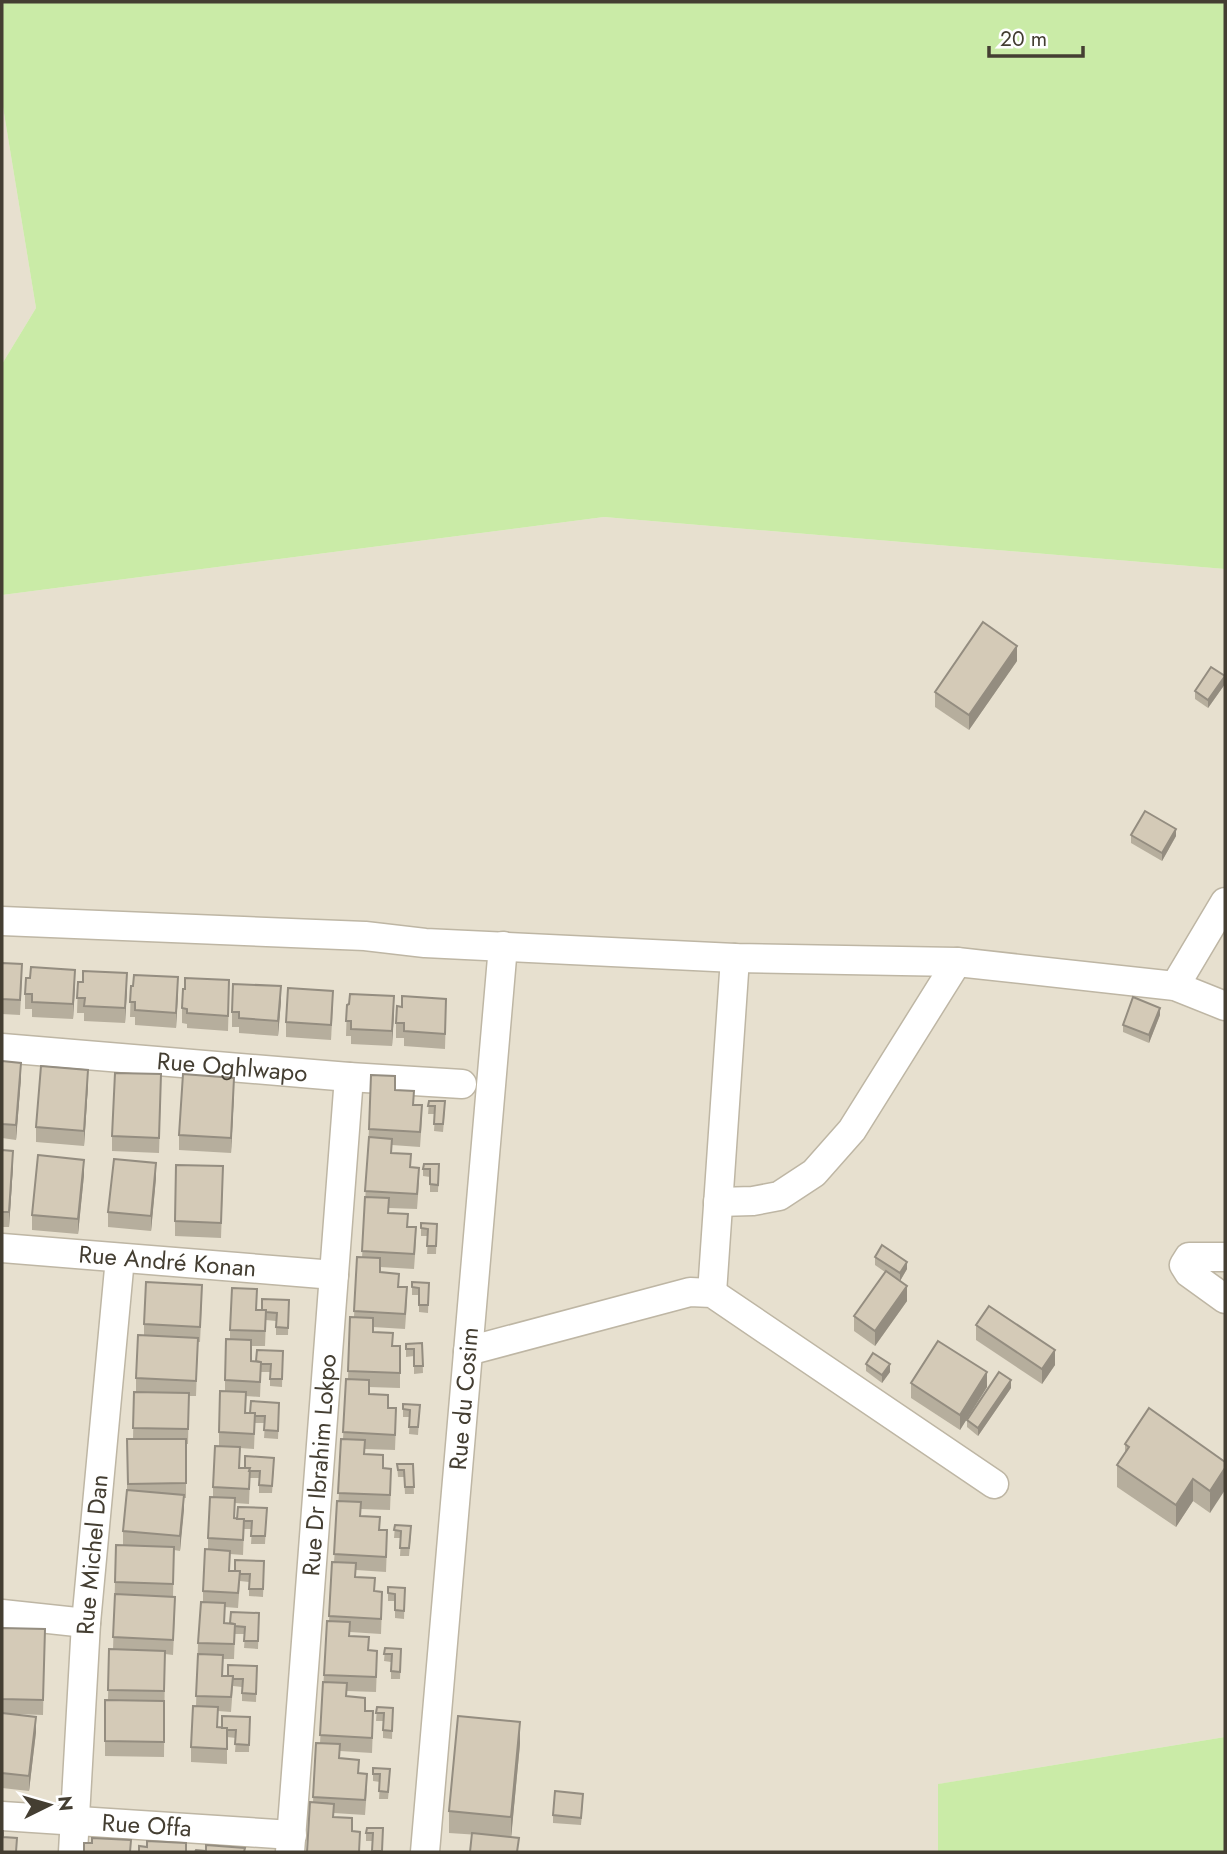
<svg xmlns="http://www.w3.org/2000/svg" width="1227" height="1854" font-family="Jost,sans-serif">
<style>
.residential{fill:#e7e0cf}
.green{fill:#caeba7}
.lines{fill:none;stroke-linecap:round;stroke-linejoin:round}
.street-casing{stroke:#beb6a4;stroke-width:31}
.street{stroke:#fff;stroke-width:28}
.wall{fill:#b6ae9d}
.shaded-wall{fill:#948d80}
.building{fill:#d4cab7;stroke:#948d80;stroke-width:2}
.labels{text-anchor:middle;stroke-width:5;stroke-linejoin:round;paint-order:stroke}
.street-label{font-size:24px;fill:#443e32;stroke:#fff}
</style>
<rect width="100%" height="100%" fill="#f3eee2"/>
<g class="residential">
<path d="M2,101l34,207 -34,56z"/>
<path d="M604,517l621,52v1168l-286,47 -1,68h-936v-1257z"/>
</g>
<g class="green">
<path d="M2,2h1223v567l-621,-52 -602,78v-231l34,-56 -34,-207z"/>
<path d="M1225,1737v115h-287v-68z"/>
</g>
<g class="lines">
<defs>
<g id="street">
<path d="M2,921l363,15 60,7 310,15 222,4 218,24 50,20"/>
<path d="M1175,986l50,-84"/>
<path id="s1" d="M2,1048l347,29 113,7"/>
<path d="M718,1202l35,-1 26,-5 35,-23 38,-43 105,-168"/>
<path id="s2" d="M2,1248l332,27"/>
<path d="M1225,1257h-36l-5,8 5,8 36,26"/>
<path d="M712,1293l23,-335"/>
<path d="M468,1351l222,-59 22,1 282,191"/>
<path d="M2,1614l84,9"/>
<path id="s3" d="M2,1816l290,19"/>
<path id="s4" d="M73,1852l13,-229 34,-365"/>
<path id="s5" d="M290,1852l59,-775"/>
<path id="s6" d="M425,1852l78,-906"/>
</g>
</defs>
<use href="#street" class="street-casing"/>
<use href="#street" class="street"/>
</g>
<g class="wall">
<path d="M1017,661l-48,69 -34,-23v-15z"/>
<path d="M1225,684l-17,24 -13,-9v-8z"/>
<path d="M1131,835l45,1 -14,25 -31,-18z"/>
<path d="M2,963l20,16 -2,36 -18,-1z"/>
<path d="M78,982l49,6 -2,35 -41,-2v-8h-7z"/>
<path d="M75,985l-2,34 -41,-2v-8h-7v-15z"/>
<path d="M131,986l47,6 -2,36 -41,-3v-8h-5z"/>
<path d="M229,995l-1,36 -41,-3v-4l-5,-1v-15z"/>
<path d="M281,1001l-3,35 -39,-3v-6h-7v-15z"/>
<path d="M347,1005l47,6 -2,35 -41,-2v-8h-5z"/>
<path d="M333,1006l-2,34 -45,-3v-15z"/>
<path d="M446,1014l-1,35 -41,-3v-8h-8v-15z"/>
<path d="M1160,1015l-11,28 -26,-11v-7z"/>
<path d="M2,1061l19,17 -5,62 -14,-2z"/>
<path d="M88,1085l-4,61 -48,-4v-15z"/>
<path d="M161,1089l-2,64 -47,-2v-15z"/>
<path d="M395,1090l19,15 8,15 -2,27 -28,-2v8l19,14 8,16 -2,26 -28,-1v5l19,14 8,15 -2,27 -34,-2v5l19,15 8,15 -2,27 -32,-2v5l20,14 7,15v27l-31,-1v7l19,14 8,15 -1,27 -30,-1v5l18,14 8,16 -1,26 -29,-1v7l19,14 7,15 -1,27 -30,-2v7l19,14 7,16 -1,27 -31,-2v4l19,14 8,16 -1,26 -29,-1v5l18,15 8,15 -1,27 -32,-2v7l19,15 8,16 -2,26 -31,-2v4l18,14 8,1v20h-53l6,-50 3,-59h4l7,-122h2l3,-59h2l9,-123 3,-60h2l2,-62h4l3,-60 5,1 7,-129z"/>
<path d="M234,1093l-3,60 -52,-3v-15z"/>
<path d="M429,1101l16,8 -2,23 -9,-1 1,-17h-7z"/>
<path d="M2,1150l11,16 -4,61h-7z"/>
<path d="M439,1164l-1,28h-8v-15l-7,-1v-7z"/>
<path d="M84,1175l-6,59 -46,-4v-15z"/>
<path d="M156,1178l-5,53 -43,-4v-15z"/>
<path d="M223,1181l-2,57 -46,-2v-15z"/>
<path d="M437,1224l-1,30h-9l1,-18h-7v-8z"/>
<path d="M875,1257l32,12 -7,12 7,20 -32,45 -21,-15v-15l31,-44 -10,-7z"/>
<path d="M412,1282l17,1 -1,30 -9,-1v-17h-7z"/>
<path d="M202,1300l-2,42h-2l-2,54h-7l-1,48h-2v54h-2l-4,53 -6,-1 -1,47 2,15 -2,43 -8,-1 -1,103 -59,-1v-56h3l1,-51 4,1 2,-68 8,-37v-14l4,-41v-51h6l1,-47h2v-14l8,-42v-12z"/>
<path d="M289,1300l-1,35h-12v-14l-10,-1 -1,26h-14v15h5l27,-10 -1,36 -12,-1v-14h-9l-1,25 -14,-1 -1,17 34,-2 -1,28 -14,-1 1,-15h-10l-1,26 -14,-1v20l34,-2 -2,27h-13v-15h-9l-1,26 -14,-1v15l2,1 30,-11 -2,36h-14l1,-15h-8l-1,26 -13,-1v17l34,-2 -1,28 -14,-1v-14l-9,-1 -2,27 -13,-1v16h5l29,-10 -1,36 -14,-1 1,-14h-10l-1,25h-11v17h5l29,-10 -1,36 -14,-1v-14l-9,-1 -2,26 -13,-1v16l4,1 28,-11 -1,35h-14l1,-14 -9,-1v27l-36,-2v-15l5,-41 2,-63 5,-41v-11l5,-42v-11l5,-41v-10l6,-41v-14l6,-41v-11l5,-40v-10l27,-20h5z"/>
<path d="M976,1325l79,40 -13,19 -66,-44z"/>
<path d="M422,1343l1,30 -9,1v-18l-8,1v-13z"/>
<path d="M866,1364l24,8 -8,11 -16,-12z"/>
<path d="M911,1383l76,4 -27,43 -49,-32z"/>
<path d="M1011,1388l-33,48 -11,-9v-7z"/>
<path d="M403,1404l17,1 -2,30 -9,-1 1,-17h-7z"/>
<path d="M1125,1444l100,18 -15,51 -17,-12 -17,26 -59,-40v-22l8,-12z"/>
<path d="M397,1464h16l1,30h-9l-1,-17h-6z"/>
<path d="M395,1525l16,9 -2,22h-9l1,-18h-7z"/>
<path d="M388,1587l17,1 -1,31 -9,-1v-17h-7z"/>
<path d="M2,1628l43,1 -2,86 -28,-1 21,18 -7,59 -27,-3z"/>
<path d="M385,1648l16,9 -1,22h-9v-17l-7,-1z"/>
<path d="M377,1707l16,1 -1,31 -9,-1v-17h-7z"/>
<path d="M520,1744l-9,93 -62,-4v-22z"/>
<path d="M373,1768l17,9 -2,22h-9l1,-17 -7,-1z"/>
<path d="M583,1802l-2,23 -28,-2v-8z"/>
<path d="M383,1828l-1,24h-10l1,-11h-7v-8z"/>
</g>
<g class="shaded-wall">
<path d="M1017,646v15l-48,69v-15z"/>
<path d="M1225,676v8l-17,24v-8z"/>
<path d="M1176,829v7l-14,25v-8z"/>
<path d="M75,970v15l-2,34v-15z"/>
<path d="M127,973v15l-2,35v-15z"/>
<path d="M178,977v15l-2,36v-15z"/>
<path d="M281,986v15l-3,35v-15z"/>
<path d="M394,996v15l-2,35v-15z"/>
<path d="M1160,1008v7l-11,28v-8z"/>
<path d="M21,1063v15l-5,62v-15z"/>
<path d="M88,1070v15l-4,61v-15z"/>
<path d="M234,1078v15l-3,60v-15z"/>
<path d="M13,1151v15l-4,61v-15z"/>
<path d="M84,1160v15l-6,59v-15z"/>
<path d="M156,1163v15l-5,53v-15z"/>
<path d="M907,1262v7l-7,12v-8z"/>
<path d="M907,1286v15l-32,45v-15z"/>
<path d="M1055,1350v15l-13,19v-15z"/>
<path d="M890,1364v8l-8,11v-8z"/>
<path d="M987,1372v15l-27,43v-15z"/>
<path d="M1011,1380v8l-33,48v-8z"/>
<path d="M1225,1468v22l-15,23v-22z"/>
<path d="M1193,1479v22l-17,26v-22z"/>
<path d="M184,1495v15l-4,41v-15z"/>
<path d="M36,1717v15l-7,59v-15z"/>
<path d="M520,1722v22l-9,95v-22z"/>
</g>
<g class="building">
<path d="M983,622l34,24 -48,69 -34,-23z"/>
<path d="M1211,667l14,9 -17,24 -13,-9z"/>
<path d="M1145,811l31,18 -14,24 -31,-18z"/>
<path d="M2,963l20,1 -2,36 -18,-1z"/>
<path d="M31,967l44,3 -2,34 -41,-2v-8h-7l1,-16h4z"/>
<path d="M83,971l44,2 -2,35 -41,-2 1,-8h-8l1,-16h5z"/>
<path d="M134,975l44,2 -2,36 -41,-3v-8h-5l1,-16h2z"/>
<path d="M185,978l44,2 -1,36 -41,-3v-4l-5,-1 1,-19h2z"/>
<path d="M233,984l48,2 -3,35 -39,-3v-6h-7z"/>
<path d="M288,988l45,3 -2,34 -45,-3z"/>
<path d="M350,994l44,2 -2,35 -41,-2v-8h-5l1,-16 2,-1z"/>
<path d="M402,996l44,3 -1,35 -41,-3v-8h-8l1,-17 5,1z"/>
<path d="M1133,997l27,11 -11,27 -26,-10z"/>
<path d="M2,1061l19,2 -5,62 -14,-1z"/>
<path d="M41,1066l47,4 -4,61 -48,-4z"/>
<path d="M115,1073l46,1 -2,64 -47,-2z"/>
<path d="M183,1074l51,4 -3,60 -52,-3z"/>
<path d="M371,1075l24,1v14l19,1 -1,14h9l-2,27 -51,-3z"/>
<path d="M429,1101h16l-2,23h-9l1,-18h-7z"/>
<path d="M369,1137l23,2 -1,14 20,1 -1,13 9,1 -2,26 -52,-3z"/>
<path d="M2,1150l11,1 -4,61h-7z"/>
<path d="M38,1155l46,5 -6,59 -46,-4z"/>
<path d="M114,1159l42,4 -5,53 -43,-4z"/>
<path d="M424,1164h15l-1,21 -8,-1v-15h-7z"/>
<path d="M176,1165l47,1 -2,57 -46,-2z"/>
<path d="M365,1197l24,1 -1,15 20,1 -1,13h9l-2,27 -52,-3z"/>
<path d="M421,1223l16,1 -1,22h-9l1,-17 -7,-1z"/>
<path d="M882,1245l25,17 -7,11 -25,-16z"/>
<path d="M357,1257l23,1v14l19,2 -1,13h9l-2,27 -51,-3z"/>
<path d="M886,1271l21,15 -32,45 -21,-15z"/>
<path d="M146,1282l56,3 -2,42 -56,-3z"/>
<path d="M412,1282l17,1 -1,22h-9v-17l-7,-1z"/>
<path d="M232,1288l25,1 -1,21h10l-1,21 -35,-1z"/>
<path d="M262,1299l27,1 -1,28 -12,-1 1,-14 -11,-1v-2h-4z"/>
<path d="M989,1306l66,44 -13,19 -66,-44z"/>
<path d="M350,1317l23,1v14l20,1 -1,13h8v27l-52,-2z"/>
<path d="M138,1335l60,3 -2,43 -60,-3z"/>
<path d="M226,1339l25,1v21l10,1 -1,20 -35,-2z"/>
<path d="M938,1341l49,31 -27,43 -49,-32z"/>
<path d="M422,1343l1,23h-9v-17h-8v-5z"/>
<path d="M257,1350l26,1 -1,28h-12l1,-15h-10v-2l-5,-1z"/>
<path d="M873,1353l17,11 -8,11 -16,-11z"/>
<path d="M999,1372l12,8 -33,48 -11,-8z"/>
<path d="M346,1379l23,1v14l19,1v13h8l-1,27 -52,-3z"/>
<path d="M220,1391l26,1 -1,21h10l-1,21 -35,-2z"/>
<path d="M134,1392l55,1 -1,36 -55,-1z"/>
<path d="M251,1401l28,2 -1,28 -14,-1 1,-14h-10v-3h-5z"/>
<path d="M403,1404l17,1 -2,22h-9l1,-17 -7,-1z"/>
<path d="M1149,1408l76,54v6l-15,23 -17,-12 -17,26 -59,-40 12,-18 -4,-3z"/>
<path d="M127,1439h59v44l-58,1z"/>
<path d="M341,1439l24,1 -1,14 19,1v13l8,1 -1,26 -52,-2z"/>
<path d="M215,1446l25,1 -1,21h11l-1,21 -36,-2z"/>
<path d="M245,1456l29,2 -2,28 -13,-1 1,-14h-11l1,-3h-5z"/>
<path d="M397,1464h16l1,23h-9l-1,-17h-6z"/>
<path d="M127,1490l57,5 -4,41 -57,-5z"/>
<path d="M210,1497l25,1 -1,20 10,1 -1,21 -35,-2z"/>
<path d="M337,1501l24,1 -1,14 20,1 -1,13h8l-1,27 -52,-3z"/>
<path d="M238,1507l29,1 -2,28h-14l1,-15h-8v-2h-7z"/>
<path d="M395,1525l16,1 -2,22h-9l1,-17 -7,-1z"/>
<path d="M116,1545l58,2 -1,37 -58,-2z"/>
<path d="M205,1549l25,2 -1,20h11l-2,22 -35,-2z"/>
<path d="M235,1560l29,1 -1,28h-14l1,-15h-10v-3h-5z"/>
<path d="M332,1562l24,1 -1,14 20,1 -1,13 8,1 -1,27 -52,-3z"/>
<path d="M388,1587l17,1 -1,23 -9,-1v-16l-7,-1z"/>
<path d="M115,1594l60,3 -2,43 -60,-3z"/>
<path d="M201,1602l24,1 -1,20 11,1 -1,20 -36,-1z"/>
<path d="M231,1612l28,1 -1,28h-14l1,-14 -10,-1v-2l-5,-1z"/>
<path d="M327,1621l23,1 -1,14 20,1 -1,13 9,1 -1,26 -52,-2z"/>
<path d="M2,1628l43,1 -2,71 -41,-1z"/>
<path d="M385,1648l16,1 -1,23 -9,-1 1,-17h-8z"/>
<path d="M109,1649l56,2 -1,40 -56,-1z"/>
<path d="M198,1654l25,1 -1,21h11l-2,21 -35,-1z"/>
<path d="M228,1665l29,1 -1,28 -14,-1 1,-14h-10v-3h-5z"/>
<path d="M323,1682l24,1 -1,13 19,2v13h8l-1,27 -52,-3z"/>
<path d="M105,1700l59,1v41l-59,-1z"/>
<path d="M193,1706l25,1 -1,20 10,1v21l-36,-2z"/>
<path d="M377,1707l16,1 -1,23 -9,-1 1,-17h-8z"/>
<path d="M2,1713l34,4 -7,59 -27,-3z"/>
<path d="M222,1716l28,1 -1,28 -14,-1 1,-14h-9v-2h-5z"/>
<path d="M458,1716l62,6 -9,95 -62,-6z"/>
<path d="M316,1743l24,1 -1,14 20,2 -1,13 9,1 -2,26 -52,-3z"/>
<path d="M373,1768l17,1 -2,23 -9,-1 1,-17h-7z"/>
<path d="M555,1791l28,3 -2,24 -28,-3z"/>
<path d="M310,1802l24,2 -1,13 19,1v13l8,1 -1,20h-52z"/>
<path d="M367,1828h16l-1,23h-10l1,-18h-7z"/>
<path d="M2,1831h1v6l14,1 -1,14h-14z"/>
<path d="M472,1833l47,5 -2,14h-47z"/>
<path d="M92,1838l39,2 -1,12h-46v-9h8z"/>
<path d="M147,1841l39,2v9h-47v-6l8,1z"/>
<path d="M206,1845l39,3 -1,4h-49l1,-2 10,1z"/>
</g>
<g class="labels">
<g class="street-label">
<text dy="8" stroke="none"><textPath href="#s1" startOffset="231">Rue Oghlwapo</textPath></text>
<text dy="8" stroke="none"><textPath href="#s2" startOffset="166">Rue André Konan</textPath></text>
<text dy="8" stroke="none"><textPath href="#s6" startOffset="455">Rue du Cosim</textPath></text>
<text dy="8" stroke="none"><textPath href="#s5" startOffset="388">Rue Dr Ibrahim Lokpo</textPath></text>
<text dy="8" stroke="none"><textPath href="#s4" startOffset="298">Rue Michel Dan</textPath></text>
<text dy="8" stroke="none"><textPath href="#s3" startOffset="145">Rue Offa</textPath></text>
</g>
</g>
<rect width="1227" height="1854" fill="none" stroke="#443e32" stroke-width="7"/>
<g transform="translate(49 1805) rotate(85)" stroke="#ffffff" stroke-width="5" paint-order="stroke">
<path d="M0-5L12 26L0 18L-12 26Z" fill="#443e32"/>
<text y="-10" font-size="19" font-weight="bold" text-anchor="middle" fill="#443e32">N</text>
</g>
<path d="M989 46v10h94v-10" fill="none" stroke="#443e32" stroke-width="3.5"/>
<text x="1000" y="46" font-size="21" fill="#443e32" stroke="#ffffff" stroke-width="5" paint-order="stroke">20 m</text>
</svg>
